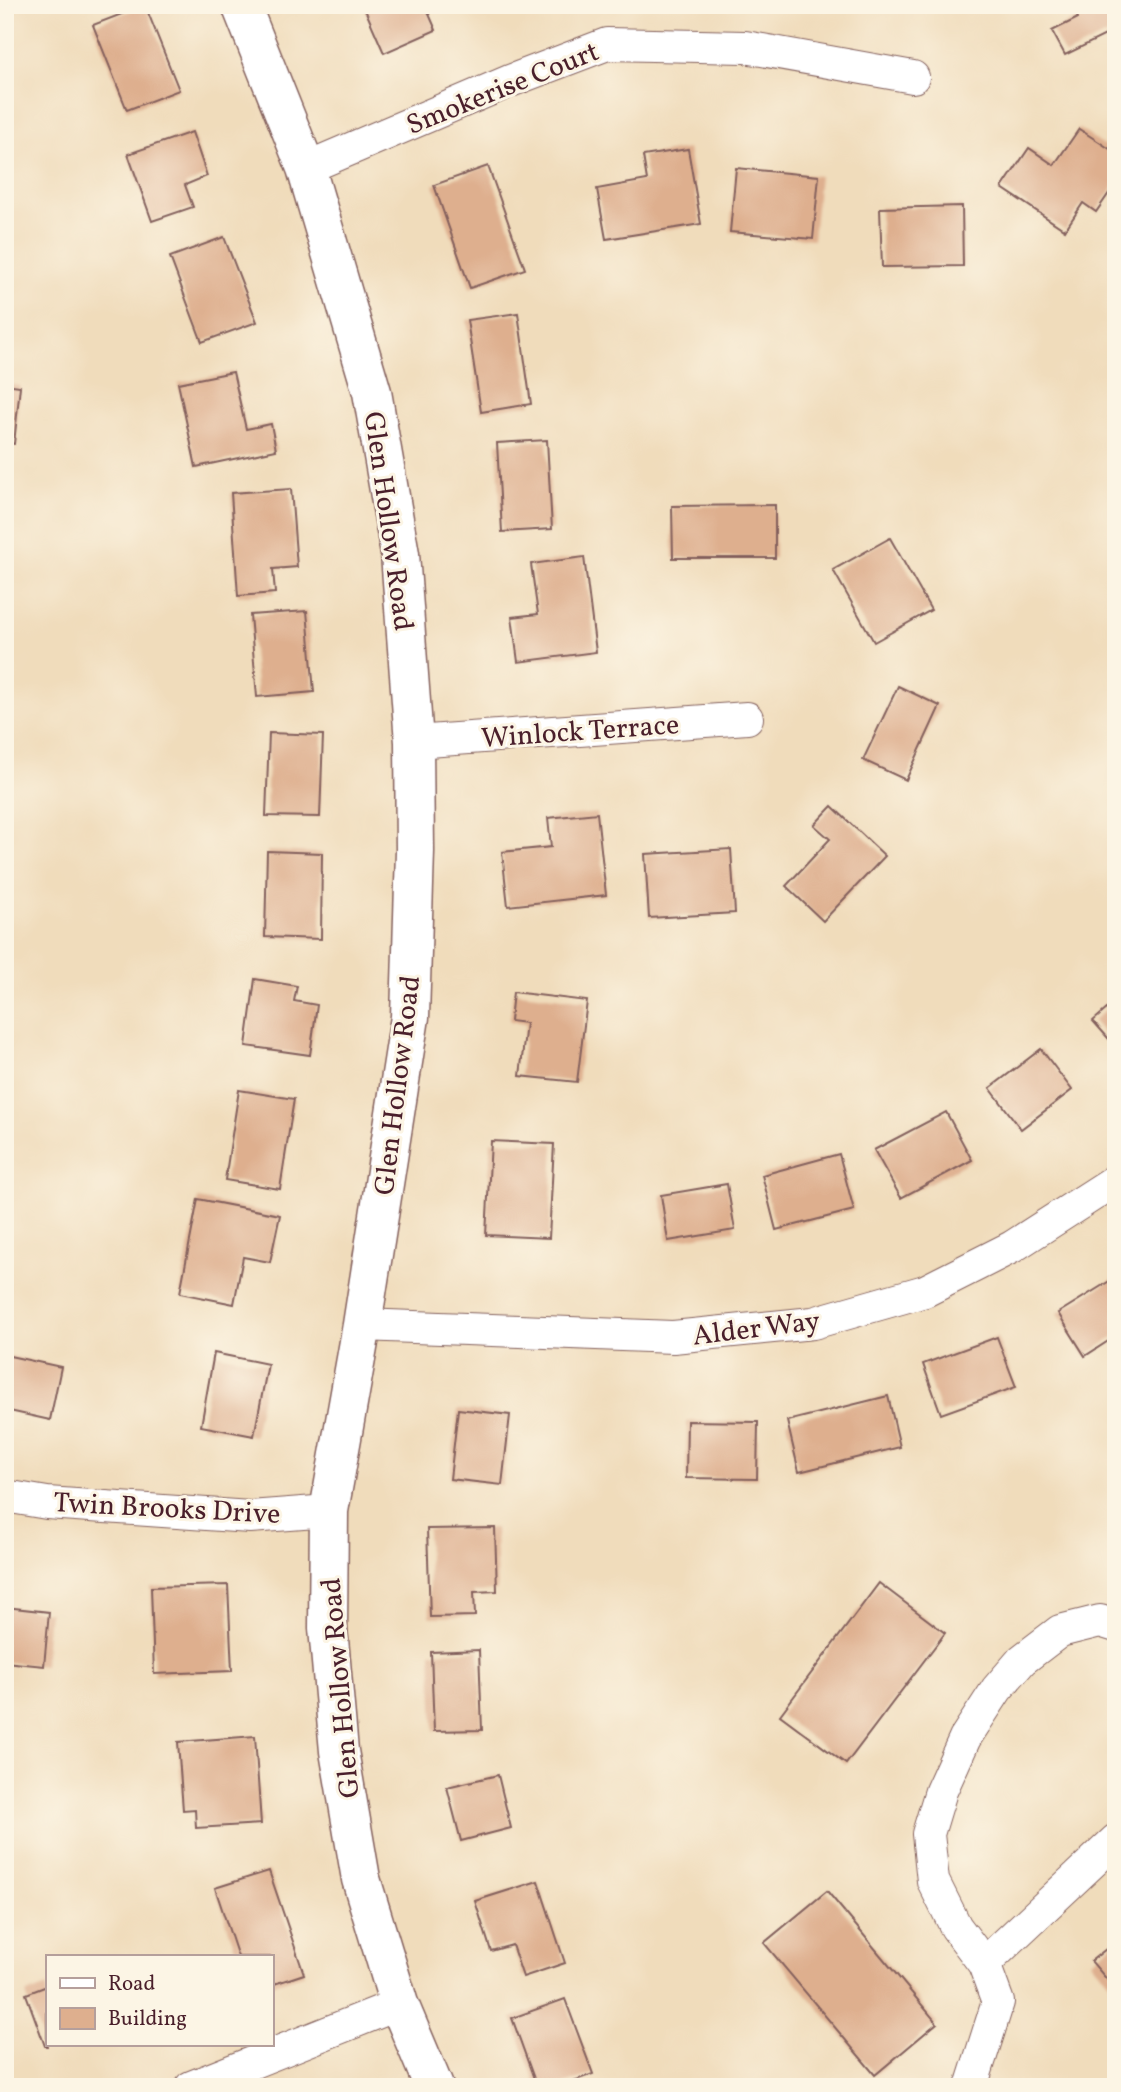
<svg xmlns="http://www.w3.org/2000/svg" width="1121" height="2092" font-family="Vollkorn,serif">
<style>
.building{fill:#deaf8e}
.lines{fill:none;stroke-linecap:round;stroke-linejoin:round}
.street-casing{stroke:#84615d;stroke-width:34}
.secondary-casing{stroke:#84615d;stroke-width:41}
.street{stroke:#fff;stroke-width:32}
.secondary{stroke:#fff;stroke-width:38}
.labels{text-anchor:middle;stroke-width:6;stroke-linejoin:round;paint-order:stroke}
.street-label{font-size:28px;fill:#4a1f2b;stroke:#fcf5e5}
</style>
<rect width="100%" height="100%" fill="#fcf5e5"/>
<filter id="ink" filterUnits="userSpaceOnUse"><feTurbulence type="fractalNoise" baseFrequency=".0143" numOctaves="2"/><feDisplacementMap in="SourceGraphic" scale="14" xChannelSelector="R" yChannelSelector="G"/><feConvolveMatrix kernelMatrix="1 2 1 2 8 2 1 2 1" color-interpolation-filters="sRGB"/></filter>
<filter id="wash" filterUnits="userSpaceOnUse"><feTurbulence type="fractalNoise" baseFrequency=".00686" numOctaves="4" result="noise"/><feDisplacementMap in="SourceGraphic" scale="28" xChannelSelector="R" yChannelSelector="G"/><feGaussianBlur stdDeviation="1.57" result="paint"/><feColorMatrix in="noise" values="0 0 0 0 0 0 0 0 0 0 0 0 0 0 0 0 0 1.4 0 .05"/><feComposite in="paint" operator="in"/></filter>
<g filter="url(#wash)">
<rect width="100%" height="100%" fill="#f0dcbb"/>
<g id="blocks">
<g class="building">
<path d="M145,5l34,85 -52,20 -34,-85z"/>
<path d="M363,5h62l11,25 -52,23z"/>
<path d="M1072,5h44v25l-51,25 -13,-24 26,-13z"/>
<path d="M1079,129l37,24v30l-20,29 -13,-9 -18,27 -63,-42 27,-40 25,17z"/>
<path d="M192,132l15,44 -22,9 8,22 -41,14 -24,-67z"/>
<path d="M688,149l13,75 -95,15 -9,-50 50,-9 -4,-24z"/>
<path d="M488,166l37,103 -55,19 -36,-103z"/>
<path d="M736,168l83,8 -6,63 -83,-7z"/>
<path d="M962,206l1,60 -81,1 -2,-59z"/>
<path d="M224,237l33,85 -55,20 -32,-85z"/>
<path d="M518,313l13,91 -50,8 -14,-92z"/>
<path d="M233,372l13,57 25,-5 5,26 -80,17 -18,-84z"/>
<path d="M5,384l15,2 -6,58 -9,-1z"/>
<path d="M547,440l5,89 -50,3 -5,-89z"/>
<path d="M291,489l6,78 -24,2 2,24 -37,3 -7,-103z"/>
<path d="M775,505v53h-102l-1,-52z"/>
<path d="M890,538l41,72 -57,32 -41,-72z"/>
<path d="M584,557l12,95 -78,10 -6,-45 26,-3 -7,-50z"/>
<path d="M307,611l7,81 -57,5 -7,-82z"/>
<path d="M898,686l42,20 -34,74 -43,-20z"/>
<path d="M269,733l54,2 -3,82 -54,-1z"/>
<path d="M832,806l53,50 -62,65 -37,-35 44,-47 -16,-14z"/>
<path d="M597,813l9,82 -98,11 -6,-54 49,-5 -3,-29z"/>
<path d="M731,849l4,64 -86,5 -4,-64z"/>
<path d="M267,851l55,2 -1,86 -56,-2z"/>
<path d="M255,979l42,7 -3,15 23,4 -7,50 -64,-9z"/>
<path d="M513,992l74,9 -10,81 -57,-6 6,-53 -16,-2z"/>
<path d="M1116,1001v46l-23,-26z"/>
<path d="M1041,1049l31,41 -51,39 -31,-41z"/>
<path d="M239,1090l55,9 -14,90 -55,-9z"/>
<path d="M946,1112l26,48 -71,38 -27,-48z"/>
<path d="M491,1141l63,3 -5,94 -63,-3z"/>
<path d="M839,1154l15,56 -78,20 -14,-55z"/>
<path d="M727,1184l8,46 -67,11 -7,-46z"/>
<path d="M198,1199l82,16 -10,47 -27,-5 -9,47 -54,-11z"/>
<path d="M1116,1277v59l-31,20 -27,-43z"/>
<path d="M997,1337l19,50 -75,27 -18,-50z"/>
<path d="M214,1353l54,11 -14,72 -53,-10z"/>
<path d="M5,1355l56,12 -11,53 -45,-10z"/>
<path d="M888,1396l12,51 -101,25 -12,-51z"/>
<path d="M458,1409l52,6 -8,70 -52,-6z"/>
<path d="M687,1421l71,1 -1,57 -71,-1z"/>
<path d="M495,1528l2,63 -23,1 1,24 -45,1 -3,-88z"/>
<path d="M879,1583l66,50 -99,131 -66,-49z"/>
<path d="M228,1585l4,86 -78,3 -3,-87z"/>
<path d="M5,1607l44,5 -5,54 -39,-4z"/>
<path d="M479,1650l3,80 -48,1 -3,-79z"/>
<path d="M255,1736l6,88 -65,4 -1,-19 -12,1 -5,-68z"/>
<path d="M498,1775l13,53 -50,13 -14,-54z"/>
<path d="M269,1871l35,103 -33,11v-28h-33l-23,-69z"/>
<path d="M538,1881l27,82 -42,14 -11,-32 -21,6 -16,-50z"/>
<path d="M827,1891l110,132 -62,52 -111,-132z"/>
<path d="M1116,1941v49l-25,-29z"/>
<path d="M47,1986v60h-2l-19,-52z"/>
<path d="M565,1999l28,75 -36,13h-20l-25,-69z"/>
</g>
</g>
</g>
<g filter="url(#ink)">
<use href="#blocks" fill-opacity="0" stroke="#84615d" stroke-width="2"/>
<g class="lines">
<defs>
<g id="street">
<path d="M306,168l204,-87 97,-37 138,3 168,30"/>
<path d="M414,742l333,-24"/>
<path d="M362,1325l311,12 140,-14 112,-32 87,-44 104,-67"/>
<path d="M5,1496l42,7 203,14 79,-6"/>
<path d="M984,1964l132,-124"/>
<path d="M191,2087l208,-83"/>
<path d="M971,2087l27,-85 -14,-38 -28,-37 -23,-46 -5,-47 13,-43 24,-53 32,-49 25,-29 38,-29 40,-10 16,5"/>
</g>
<path id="secondary" d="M241,5l65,163 66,224 28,162 14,188 1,109 -5,166 -48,308 -33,186 -1,117 11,123 22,128 38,125 35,83"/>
</defs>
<use href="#street" class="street-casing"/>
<use href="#secondary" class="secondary-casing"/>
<use href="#street" class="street"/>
<use href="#secondary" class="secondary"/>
</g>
</g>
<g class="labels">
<g class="street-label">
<text transform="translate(502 87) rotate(-22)" y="10">Smokerise Court</text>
<text transform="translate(390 521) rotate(82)" y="10">Glen Hollow Road</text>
<text transform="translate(580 730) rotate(-4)" y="10">Winlock Terrace</text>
<text transform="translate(396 1085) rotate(-83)" y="10">Glen Hollow Road</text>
<text transform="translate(756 1327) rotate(-7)" y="10">Alder Way</text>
<text transform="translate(167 1507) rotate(3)" y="10">Twin Brooks Drive</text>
<text transform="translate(339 1688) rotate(-95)" y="10">Glen Hollow Road</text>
</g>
</g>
<rect width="1121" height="2092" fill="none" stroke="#fcf5e5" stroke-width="28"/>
<rect x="46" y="1955" width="228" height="91" fill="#fcf5e5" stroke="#b59f9b" stroke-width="2"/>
<rect x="60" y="1978" width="35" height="10" fill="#ffffff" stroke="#b59f9b" stroke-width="2"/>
<text x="108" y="1990" font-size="21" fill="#4a1f2b">Road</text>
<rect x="60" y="2008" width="35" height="21" fill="#deaf8e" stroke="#b59f9b" stroke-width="2"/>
<text x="108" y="2025" font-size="21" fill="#4a1f2b">Building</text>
</svg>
